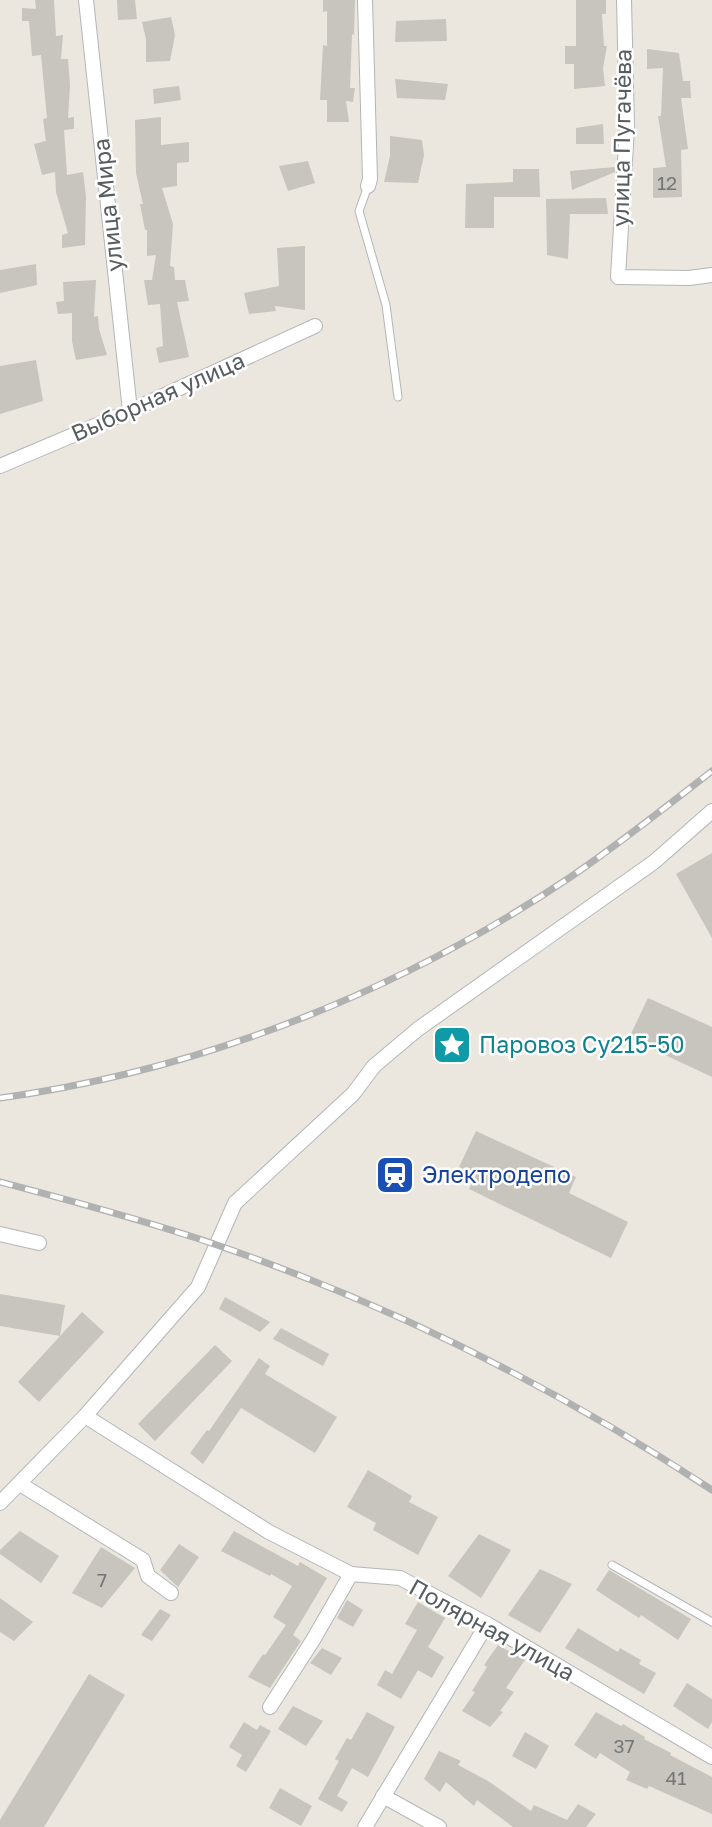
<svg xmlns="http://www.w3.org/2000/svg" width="712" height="1827" font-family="'Golos Text',sans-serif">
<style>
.building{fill:#c8c4be}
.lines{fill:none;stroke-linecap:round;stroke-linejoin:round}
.service-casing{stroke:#b2b6ba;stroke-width:9}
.minor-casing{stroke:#b2b6ba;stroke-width:16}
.service{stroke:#fff;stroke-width:7}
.minor{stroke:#fff;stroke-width:14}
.rail-casing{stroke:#b0b1b1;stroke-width:7}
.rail{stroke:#fff;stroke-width:4.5;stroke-dasharray:13;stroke-linecap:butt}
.labels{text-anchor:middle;stroke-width:5;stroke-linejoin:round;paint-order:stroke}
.number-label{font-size:19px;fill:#747778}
.street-label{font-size:23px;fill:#585d60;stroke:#fff}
.culture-label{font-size:23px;fill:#0d838f;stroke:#fff;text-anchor:start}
.transit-label{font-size:23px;fill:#164399;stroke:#fff;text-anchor:start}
</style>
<rect width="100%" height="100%" fill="#ebe7de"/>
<g class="building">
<path d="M35,0h19l2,36 7,-1 -2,24h7l2,26 -2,33 6,-1v12l-10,1 3,45 16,-3 3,25 -1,48 -23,3v-13l6,-2 -12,-41 -1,-20 -13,3 -8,-31 12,-3 -3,-22 4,-1 -6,-63 -9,1 -3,-35h-7v-13l14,1z"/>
<path d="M117,0h18l2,19 -19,1z"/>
<path d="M323,0h32l-1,35 -2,-1 -2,54h5l-2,14 -7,-1 3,21h-22v-22h-7l3,-55 4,1v-35l-4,1z"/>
<path d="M576,0h30v14h-4l2,32h3l-4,22 2,18 -31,3v-25h-9v-18h11z"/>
<path d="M171,17l4,18 -5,26 -24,1v-23l-4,-17z"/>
<path d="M446,19l1,22 -52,1 1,-21z"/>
<path d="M647,49l32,4 4,28h7l1,17h-10l7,51 -7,1 1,47 -29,1v-30l13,-1 -8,-51h3l2,-48 -16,1z"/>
<path d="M395,79l53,5 -3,16 -48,-2z"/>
<path d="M179,86l2,14 -27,4 -1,-15z"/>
<path d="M161,117v28l28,-3v20l-12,1v23l-15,2 11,36 -3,42 4,1 1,13h10l4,21 -12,1 12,55 -30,6 -3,-15 7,-2 -3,-42 -12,1 -4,-25h8l4,-25 -9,1v-26h-2l-5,-26h3l-7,-31 -1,-53z"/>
<path d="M603,124l1,20h-28v-16z"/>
<path d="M390,136l32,4 2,15 -6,28 -34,-1 6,-26z"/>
<path d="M308,161l7,22 -27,8 -9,-25z"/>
<path d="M615,167v5l-43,18 -2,-19z"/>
<path d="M513,169h26l1,28h-46v31h-29l1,-44 47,-2z"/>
<path d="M606,198l2,16h-38l-2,45 -21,-4 -1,-56z"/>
<path d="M305,246v64l-30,-4 1,5 -27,3 -5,-21 35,-7 -2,-38z"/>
<path d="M36,264l1,21 -37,8v-23z"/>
<path d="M96,280l-2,37 4,-1 1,13 8,26 -31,5 -4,-19v-28l-14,1 -2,-12 8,-1 -1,-19z"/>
<path d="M36,360l7,41 -43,13v-48z"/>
<path d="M712,853v85l-36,-64z"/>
<path d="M648,998l64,29v50l-83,-39z"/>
<path d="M476,1131l100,46 -7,16 59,29 -17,36 -142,-69 7,-14 -17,-8z"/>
<path d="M0,1294l65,11 -5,31 -60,-10z"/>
<path d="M225,1297l45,25 -10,10 -41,-23z"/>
<path d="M82,1312l22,20 -65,70 -21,-20z"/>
<path d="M281,1328l48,26 -6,12 -50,-27z"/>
<path d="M215,1345l17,16 -77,80 -17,-17z"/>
<path d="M259,1358l11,8 -5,8 72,43 -22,36 -74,-45 -38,56 -13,-11 17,-23 2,1z"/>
<path d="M368,1470l44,26 -3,6 29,15 -20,38 -45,-25 3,-7 -29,-16z"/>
<path d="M20,1531l39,25 -18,27 -41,-29v-4z"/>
<path d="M234,1531l64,35 2,-4 27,16 -34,57 8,6 -31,47 -22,-11 15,-23 2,1 21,-30 -13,-8 19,-31 -21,-12 -1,2 -49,-25z"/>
<path d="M479,1534l32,16 -30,48 -33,-22z"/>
<path d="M179,1544l20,13 -21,30 -18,-17z"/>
<path d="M101,1547l34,21 -33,40 -30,-15z"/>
<path d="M540,1569l32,15 -32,49 -32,-18z"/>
<path d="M609,1570l82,49 -13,21 -37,-25 -2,3 -43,-28z"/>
<path d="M0,1598l33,24 -19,19 -14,-9z"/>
<path d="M347,1600l16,10 -10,17 -16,-9z"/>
<path d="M418,1602l27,16 -17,29 16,10 -12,21 -14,-8 -17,29 -24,-14 8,-15 7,4 25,-44 -12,-6z"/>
<path d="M160,1609l11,6 -19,26 -11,-6z"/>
<path d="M578,1628l40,24 2,-4 21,12 -2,4 17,9 -12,21 -79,-46z"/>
<path d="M498,1645l27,15 -19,28 8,4 -14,19 3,1 -13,15 -28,-16 13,-19 -3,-1 15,-24 -3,-2z"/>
<path d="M322,1648l20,10 -11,17 -21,-12z"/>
<path d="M89,1674l36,21 -81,132h-44v-7z"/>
<path d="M687,1683l25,16v23l-4,7 -35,-23z"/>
<path d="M293,1706l30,15 -17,25 -28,-17z"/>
<path d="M367,1712l28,15 -27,50 -16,-9 -15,28 11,6 -6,10 -24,-13 21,-38 -4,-2 12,-21 4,2z"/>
<path d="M596,1712l25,14 2,-2 22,13 -1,2 27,14 -1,2 42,22v37l-63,-28 -2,3 -21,-9 4,-8 -30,-19 -4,6 -22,-14z"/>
<path d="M244,1722l13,8 3,-5 11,6 -25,41 -10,-6 6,-11 -13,-8z"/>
<path d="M525,1732l24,14 -13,23 -24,-13z"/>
<path d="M439,1751l22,10 -3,4 30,16 43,30 3,-6 33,15 11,-16 18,10 -10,13h-73l-36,-27 -3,6 -28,-24 -6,10 -16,-13z"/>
<path d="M280,1788l32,18 -11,20 -32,-18z"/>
</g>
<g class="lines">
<defs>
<g id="service">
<path d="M368,186l-9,25 27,94 12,92"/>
<path d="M612,1565l100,57"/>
</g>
<g id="minor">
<path d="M86,0l44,411"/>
<path d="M365,0l5,179 -2,7"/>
<path d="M624,0l3,128 -9,149 71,1 23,-3"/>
<path d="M0,466l130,-55 185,-85"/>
<path d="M0,1234l39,9"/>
<path d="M85,1416l184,116 82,42 49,4 87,46 225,133"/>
<path d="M20,1484l123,76 5,16 23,17"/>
<path d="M0,1503l85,-87 113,-129 37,-84 118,-109 21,-28 44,-37 236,-167 58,-51"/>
<path d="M270,1707l43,-67 38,-66"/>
<path d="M383,1796l56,31"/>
<path d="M365,1827l122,-203"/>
</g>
</defs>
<use href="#service" class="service-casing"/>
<use href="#minor" class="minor-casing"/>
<use href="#service" class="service"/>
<use href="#minor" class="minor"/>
<defs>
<g id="rail">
<path d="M0,1098c203,-28 403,-108 572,-222 48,-33 94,-69 140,-105"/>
<path d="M0,1182c72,19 143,38 214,62 175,60 343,144 498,246"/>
</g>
</defs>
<use href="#rail" class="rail-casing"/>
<use href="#rail" class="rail"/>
</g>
<defs>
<symbol id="sight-square" viewBox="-11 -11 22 22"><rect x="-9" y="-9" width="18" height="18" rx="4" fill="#0f9aa8" stroke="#fff"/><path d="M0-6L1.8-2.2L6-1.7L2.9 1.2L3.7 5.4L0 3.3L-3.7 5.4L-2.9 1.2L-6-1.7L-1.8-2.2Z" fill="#fff"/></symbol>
<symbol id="station-square" viewBox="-11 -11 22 22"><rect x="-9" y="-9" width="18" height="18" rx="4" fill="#1a4fb4" stroke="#fff"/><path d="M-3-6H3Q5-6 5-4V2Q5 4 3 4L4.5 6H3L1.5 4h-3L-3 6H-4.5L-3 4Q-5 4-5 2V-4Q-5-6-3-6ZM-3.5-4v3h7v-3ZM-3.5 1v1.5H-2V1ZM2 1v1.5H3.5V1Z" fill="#fff"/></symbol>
</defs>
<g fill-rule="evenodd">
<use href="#sight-square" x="430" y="1023" width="44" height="44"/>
<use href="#station-square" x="373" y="1153" width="44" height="44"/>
</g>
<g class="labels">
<g class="number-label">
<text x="667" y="190">12</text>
<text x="102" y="1587">7</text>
<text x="624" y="1753">37</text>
<text x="676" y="1785">41</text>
</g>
<g class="street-label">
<text transform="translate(622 138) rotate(-89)" y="8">улица Пугачёва</text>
<text transform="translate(108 205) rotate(-96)" y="8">улица Мира</text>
<text transform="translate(158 397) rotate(-24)" y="8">Выборная улица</text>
<text transform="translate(492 1630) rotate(29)" y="8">Полярная улица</text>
</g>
<g class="culture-label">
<text x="479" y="1053">Паровоз Су215-50</text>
</g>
<g class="transit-label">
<text x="422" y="1183">Электродепо</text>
</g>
</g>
</svg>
